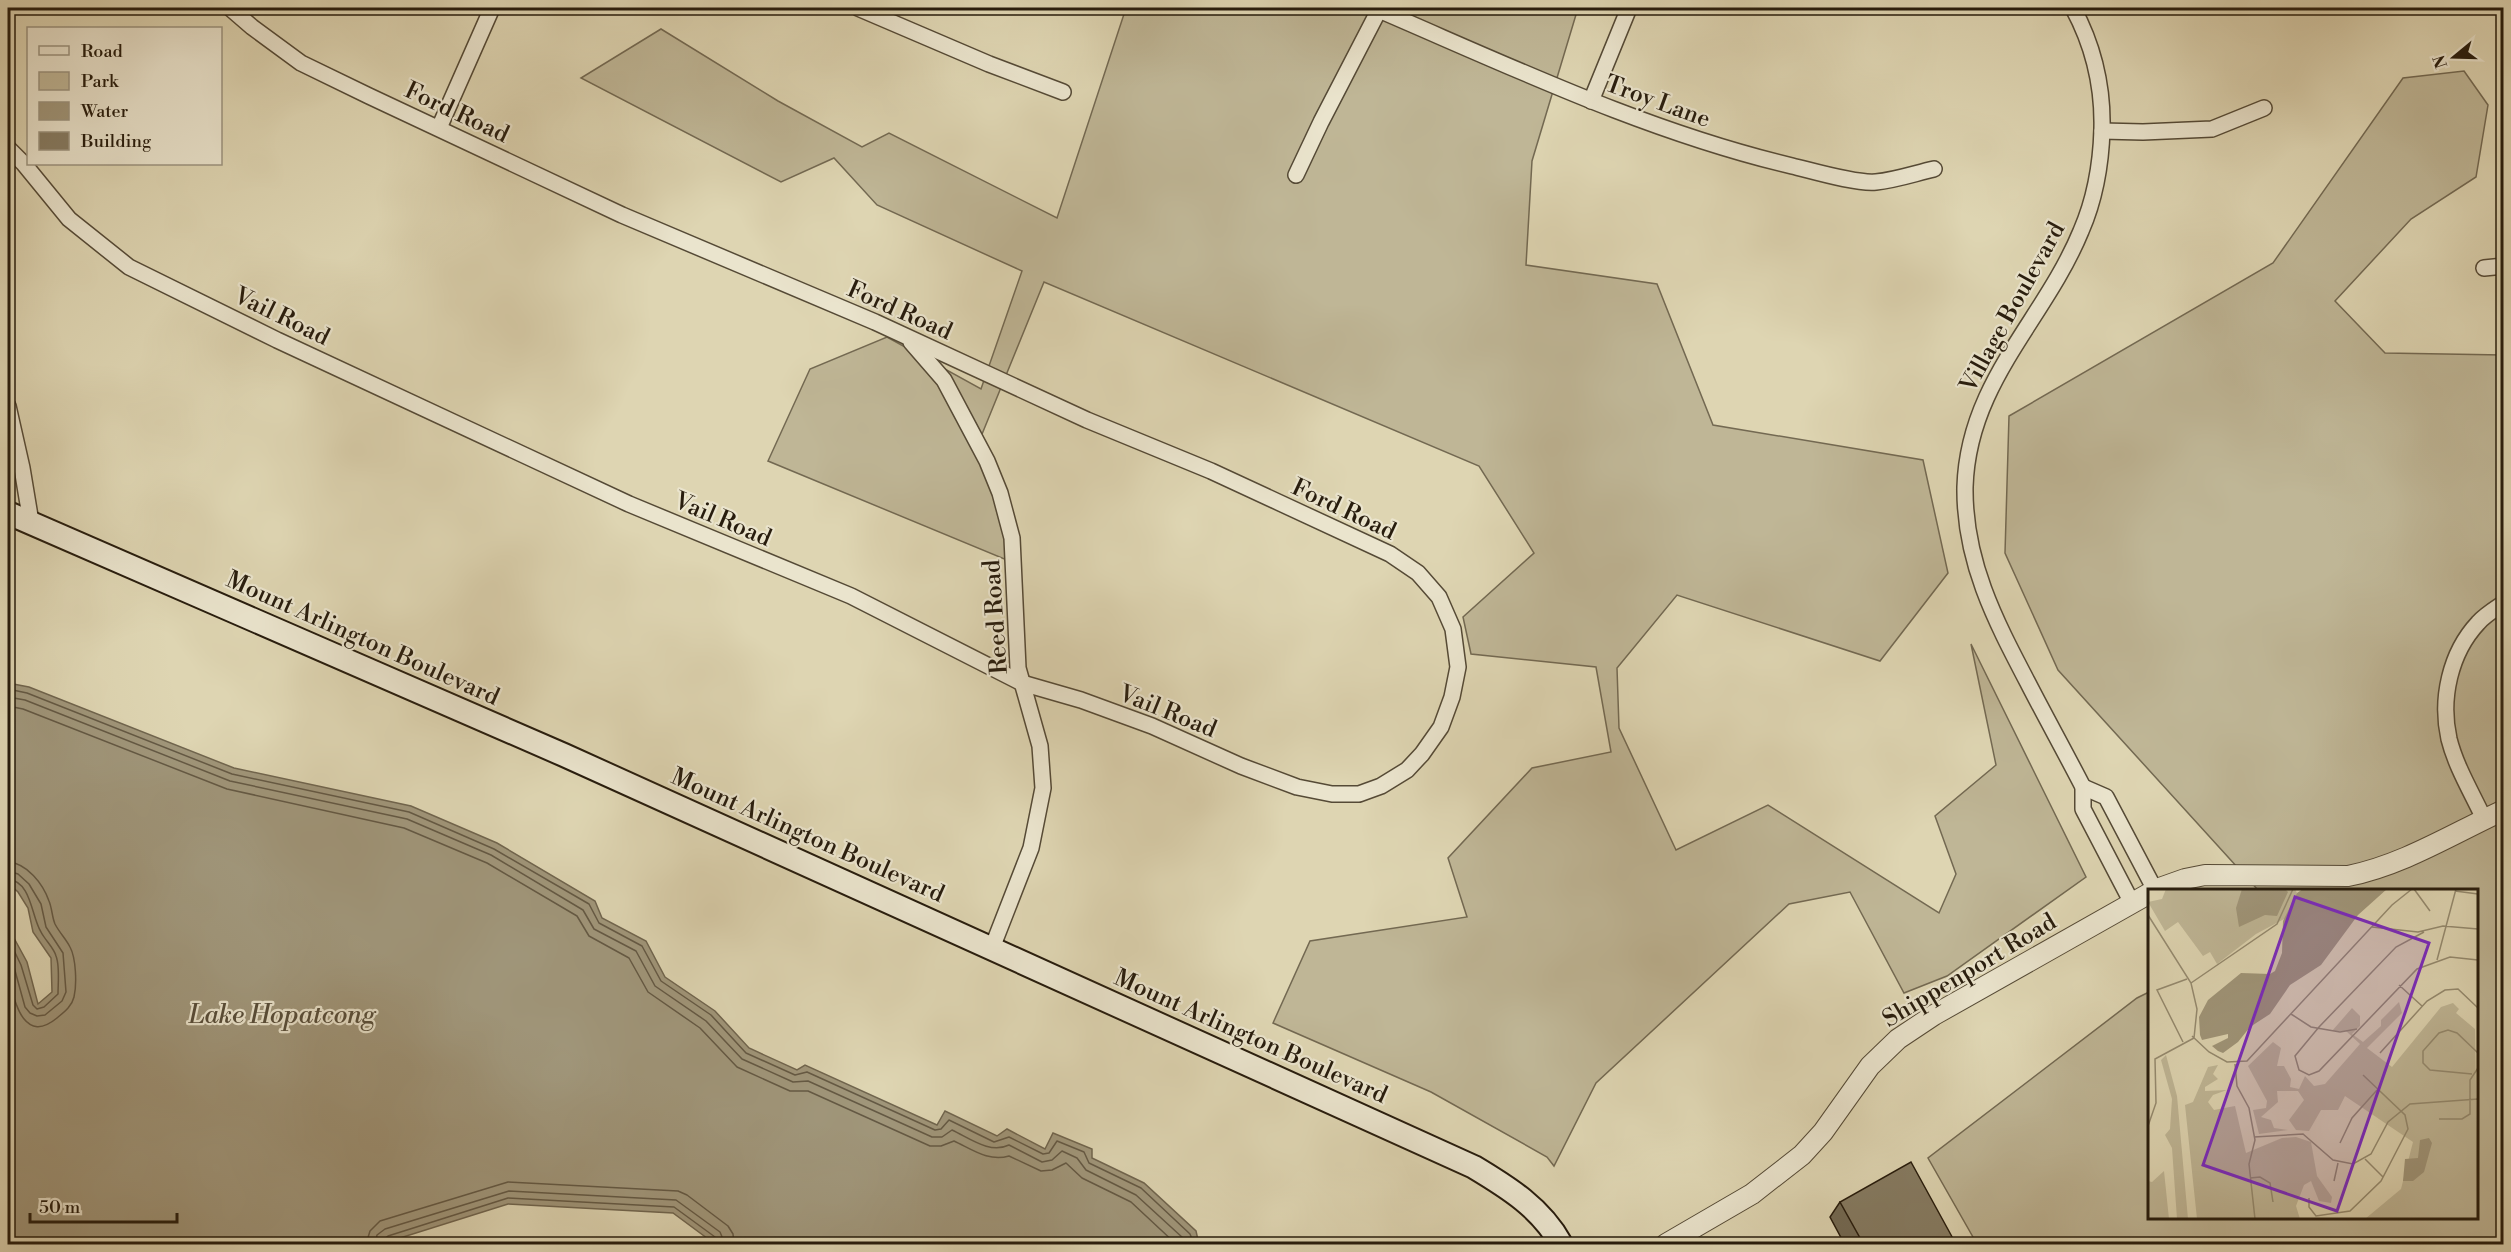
<svg xmlns="http://www.w3.org/2000/svg" width="2511" height="1252" font-family="'Libre Bodoni',serif">
<style>
.green{fill:#bfb696;stroke:#736952;stroke-width:1.5}
.water{fill:#a0967a;stroke:#70654e;stroke-width:1.5}
.lines{fill:none;stroke-linecap:round;stroke-linejoin:round}
.shore{stroke:#645944;stroke-width:1.5}
.minor-casing{stroke:#554a36;stroke-width:18}
.tertiary-casing{stroke:#554a36;stroke-width:22}
.secondary-casing{stroke:#271c0d;stroke-width:26}
.minor{stroke:#eae4cd;stroke-width:15}
.tertiary{stroke:#eae4cd;stroke-width:20}
.secondary{stroke:#eae4cd;stroke-width:22}
.wall{fill:#736b55;stroke:#271c0d;stroke-width:1.5}
.building{fill:#867c63;stroke:#271c0d;stroke-width:1.5}
.labels{text-anchor:middle;stroke-width:4.5;stroke-linejoin:round;paint-order:stroke}
.street-label{font-size:24px;fill:#271c0d;stroke:#eae4cd}
.water-label{font-size:26px;font-style:italic;fill:#574d39;stroke:#eae4cd}
.inset-road{fill:none;stroke:#958b70;stroke-width:1.5}
.view{fill:#7b2cbf;fill-opacity:0.15;stroke:#7b2cbf;stroke-width:3}
.inset-edge{fill:none;stroke:#271c0d;stroke-width:3}
</style>
<rect width="100%" height="100%" fill="#ded5b2"/>
<filter id="stains"><feTurbulence type="fractalNoise" baseFrequency=".00333" numOctaves="4"/><feColorMatrix values="0 0 0 0 .2 0 0 0 0 .09 0 0 0 0 .02 0 0 0 .5 -.17"/></filter>
<radialGradient id="worn" r=".72"><stop offset=".6" stop-color="#630" stop-opacity="0"/><stop offset="1" stop-color="#630" stop-opacity=".3"/></radialGradient>
<g class="green">
<path d="M1126,8h452l-46,153 -6,104 131,19 56,141 210,35 25,113 -68,88 -203,-66 -60,73 2,60 57,122 92,-45 171,108 17,-39 -21,-58 61,-51 -25,-121 115,233 -139,99 -43,17 -54,-101 -61,12 -193,179 -42,83 -7,-9 -116,-65 -158,-69 37,-82 157,-24 -19,-59 84,-90 79,-16 -15,-85 -125,-13 -8,-37 71,-64 -55,-87 -435,-184 -66,162 36,119 -246,-102 42,-92 77,-32 94,52 41,-118 -145,-66 -43,-47 -53,24 -200,-104 80,-49 117,72 84,46 27,-14 168,85z"/>
<path d="M2464,71l24,34 -12,72 -65,42 -76,82 50,52 118,2v889h-526l-49,-86 209,-160 12,-6 1,226h326v-328h-218l-200,-220 -53,-117 4,-137 264,-153 130,-185z"/>
</g>
<path class="water" d="M8,683l21,4 205,81 177,38 86,37 98,58 7,17 44,23 19,36 50,34 34,37 48,22 8,-5 132,60 8,-14 52,25 10,-7 38,20 8,-16 39,16v9l52,25 52,48 2,9 17,4h-500l-42,-31 -165,-9 -127,40h-373v-317l19,35 11,42 14,-12 -1,-34 -18,-26 -5,-24 -10,-16 -10,-9z"/>
<g class="lines">
<g class="shore">
<path d="M8,689l19,4 205,81 177,38 85,37 95,55 10,19 43,23 19,35 50,34 35,38 49,22 12,-3 128,58 6,-1 8,-9 45,22 15,-5 34,17 6,-1 8,-12 27,11 5,11 52,25 49,46 4,10"/>
<path d="M8,697l17,3 205,81 177,38 84,36 92,55 11,19 42,22 19,35 51,35 36,38 51,23 15,-1 124,56h10l10,-7c19,9 38,24 57,15l33,17 10,-2 10,-9 15,7 9,12 50,25 47,43 2,6"/>
<path d="M8,706l15,3 204,80 177,39 83,35 90,53 12,20 40,22 19,34 52,36 37,39 53,24h18l122,55h11l13,-5c19,9 35,21 55,15l32,15 11,-1 14,-7 16,15 49,24 45,42"/>
<path d="M8,862c19,1 35,22 41,39 3,7 3,16 6,23 4,8 11,15 15,23 6,11 7,37 4,50 -2,9 -10,15 -17,21 -34,28 -43,-19 -49,-41"/>
<path d="M8,871l10,3 11,10 12,20 5,23 17,26 3,39 -4,9 -17,14 -8,1 -7,-3 -5,-6 -11,-40 -6,-13"/>
<path d="M8,879c24,3 23,37 33,53 4,8 13,16 15,24 4,10 2,27 2,38l-14,13 -7,2 -4,-4 -12,-40 -13,-27"/>
<path d="M366,1244l4,-13 10,-10 128,-39 170,9 9,4 41,31 5,8 1,10"/>
<path d="M375,1244l2,-9 8,-6 124,-38 167,9 44,32 5,12"/>
<path d="M383,1244l1,-5 4,-3 120,-38 166,9 41,30 3,7"/>
</g>
<defs>
<g id="minor">
<path d="M858,8l131,56 74,28"/>
<path d="M2073,8c20,37 30,79 29,121 -1,35 -7,70 -21,102 -37,90 -113,151 -116,256 -1,74 30,133 63,196 18,35 37,69 55,104v22l49,94"/>
<path d="M1379,10c135,58 269,122 413,156 21,5 64,18 84,16 20,-2 40,-9 58,-13"/>
<path d="M1591,101l38,-93"/>
<path d="M439,128l53,-120"/>
<path d="M2102,131l41,1 69,-3 52,-21"/>
<path d="M8,148l16,16 45,55 60,48 148,73 352,164 222,92 171,87 59,17 71,26 89,40 56,21 35,7h27l22,-8 26,-16 15,-16 19,-27 11,-30 6,-30 -5,-38 -14,-32 -21,-24 -28,-19 -179,-83 -124,-51 -212,-98 -253,-107 -253,-119 -68,-33 -49,-36 -22,-19"/>
<path d="M1296,175l25,-53 59,-114"/>
<path d="M2484,268l20,-2"/>
<path d="M911,342l33,38 43,81 13,32 12,45 6,130 22,78 3,42 -12,60 -39,100"/>
<path d="M8,406l14,62 9,54"/>
<path d="M2083,787l23,10 49,93"/>
<path d="M2484,819c-12,-26 -28,-52 -35,-80 -9,-40 1,-86 29,-116 7,-8 17,-14 26,-20"/>
</g>
<g id="tertiary">
<path d="M2154,890l31,-11 20,-4 143,1c55,-11 104,-42 156,-66"/>
<path d="M1666,1244l86,-50 50,-39 21,-23 47,-66 28,-27 36,-24 216,-122"/>
</g>
<path id="secondary" d="M8,513l556,242 910,412c35,21 67,41 87,77"/>
</defs>
<use href="#minor" class="minor-casing"/>
<use href="#tertiary" class="tertiary-casing"/>
<use href="#secondary" class="secondary-casing"/>
<use href="#minor" class="minor"/>
<use href="#tertiary" class="tertiary"/>
<use href="#secondary" class="secondary"/>
</g>
<path class="wall" d="M1840,1202l116,43h-111l-15,-28z"/>
<g class="building">
<path d="M1911,1162l45,82 -1,1h-91l-24,-43z"/>
<path d="M1738,1241l2,4h-8z"/>
</g>
<g class="labels">
<g class="street-label">
<text transform="translate(1658 101) rotate(20)" y="8">Troy Lane</text>
<text transform="translate(457 112) rotate(25)" y="8">Ford Road</text>
<text transform="translate(2012 307) rotate(-61)" y="8">Village Boulevard</text>
<text transform="translate(900 310) rotate(24)" y="8">Ford Road</text>
<text transform="translate(282 316) rotate(26)" y="8">Vail Road</text>
<text transform="translate(1344 509) rotate(25)" y="8">Ford Road</text>
<text transform="translate(723 519) rotate(23)" y="8">Vail Road</text>
<text transform="translate(995 617) rotate(-94)" y="8">Reed Road</text>
<text transform="translate(363 638) rotate(24)" y="8">Mount Arlington Boulevard</text>
<text transform="translate(1168 711) rotate(22)" y="8">Vail Road</text>
<text transform="translate(808 835) rotate(24)" y="8">Mount Arlington Boulevard</text>
<text transform="translate(1969 970) rotate(-31)" y="8">Shippenport Road</text>
<text transform="translate(1251 1036) rotate(24)" y="8">Mount Arlington Boulevard</text>
</g>
<g class="water-label">
<text x="282" y="1023">Lake Hopatcong</text>
</g>
</g>
<g transform="translate(2148 889)">
<rect width="330" height="330" fill="#ded5b2"/>
<path d="M18,0h129l2,4 -11,25 -30,16 -39,30 -7,-12 -7,4 -25,-34 -13,9 -17,-29 14,-3zM251,113l3,11 -35,35 25,19 49,-60 12,-4 6,6 -3,4 19,16 3,190h-113l36,-30 12,-47 -68,-46 -7,14h-17l-12,21 -13,-1 -7,-10 15,-20 -6,-9h-21l1,11 -17,15 10,3 3,8 14,2 -29,4 -6,-24 13,-2 1,-7 -19,-35 25,-24 8,6 -4,18h7l7,13 -1,8 9,2 6,-13 9,10 11,-2 35,-40 -14,-13h-14l20,-23 8,8v10l-8,8 11,8 18,-16v-6zM18,166l11,41 11,123h-11l-5,-71 -7,-13 5,-6 2,-30 -11,-39zM70,176l-5,9 5,5 -13,8v4l22,-1 -14,5 -5,7 6,8 21,-4 11,47 36,-15 14,-1 15,5 6,34 15,21 -1,6 -12,-2 -8,-20 -7,4 -8,21 4,13h-103l-12,-114 8,-3 15,-35zM16,282l5,48h-21v-38l4,1z" fill="#bfb696"/>
<path d="M94,0h43l3,3 -11,24 -12,-1 -26,12 -3,-19zM155,0h84l-29,26 -37,50 -31,20 -20,29 -20,13 -12,15 -15,11 -5,-2 -6,-5 16,-8v-4l-26,6 -2,-5 -1,-18 9,-17 33,-27 29,1 5,-3 7,-18 1,-32 14,-28zM281,249l3,5 -8,29 -11,9h-10l2,-22 13,-1 2,-18z" fill="#a0967a"/>
<path class="inset-road" d="M266,0l16,22M307,2l23,3M0,26l43,68 6,26 -3,29M224,38l46,5 25,-6 35,3M276,43l-28,15 -77,80 -24,29 4,14 10,5 10,-4 98,-102 33,-12 28,3M289,71l19,-71M43,94l86,-59 16,-35M251,96l23,21M143,125l20,13 29,5 17,-3M44,147l17,16 18,10 20,-1 145,-156 20,-16M35,153l-26,-52 30,-11M232,164l47,-52 18,-11 13,-1 20,19M87,175l2,22 12,22 6,32 -6,24 6,55M324,185l-42,-4 -7,-7v-12l16,-18 9,-3 9,3 21,20M291,230h23l8,-5v-34l8,-12M0,237l8,-23 -1,-44 39,-21M106,248l49,-3 30,26 20,4 18,-10 17,-32 22,-18 68,-5M192,254l12,-25 25,-28M217,270l18,18M102,289l10,-1 10,6 3,19M186,292l4,-18M161,309v9l7,9 34,-5 31,-30 27,-52 -3,-14 -42,-40"/>
<path class="view" d="M147,8l134,46 -92,268 -134,-46z"/>
<rect width="330" height="330" class="inset-edge"/>
</g>
<rect width="2511" height="1252" fill="none" stroke="#ded5b2" stroke-width="30"/>
<rect x="9" y="9" width="2493" height="1234" fill="none" stroke="#271c0d" stroke-width="3"/>
<rect x="15" y="15" width="2481" height="1222" fill="none" stroke="#271c0d" stroke-width="1.5"/>
<rect x="27" y="27" width="195" height="138" fill="#eae4cd" stroke="#9c9480" stroke-width="1.5"/>
<rect x="39" y="46" width="30" height="9" fill="#eae4cd" stroke="#9c9480" stroke-width="1.5"/>
<text x="81" y="57" font-size="18" fill="#271c0d">Road</text>
<rect x="39" y="72" width="30" height="18" fill="#bfb696" stroke="#9c9480" stroke-width="1.5"/>
<text x="81" y="87" font-size="18" fill="#271c0d">Park</text>
<rect x="39" y="102" width="30" height="18" fill="#a0967a" stroke="#9c9480" stroke-width="1.5"/>
<text x="81" y="117" font-size="18" fill="#271c0d">Water</text>
<rect x="39" y="132" width="30" height="18" fill="#867c63" stroke="#9c9480" stroke-width="1.5"/>
<text x="81" y="147" font-size="18" fill="#271c0d">Building</text>
<g transform="translate(2454 57) rotate(251)" stroke="#eae4cd" stroke-width="4.5" paint-order="stroke">
<path d="M0-4.5L10 22L0 15L-10 22Z" fill="#271c0d"/>
<text y="-9" font-size="16" font-weight="bold" text-anchor="middle" fill="#271c0d">N</text>
</g>
<path d="M30 1213v9h147v-9" fill="none" stroke="#271c0d" stroke-width="3"/>
<text x="39" y="1213" font-size="18" fill="#271c0d" stroke="#eae4cd" stroke-width="4.5" paint-order="stroke">50 m</text>
<rect width="100%" height="100%" filter="url(#stains)"/>
<rect width="100%" height="100%" fill="url(#worn)"/>
</svg>
